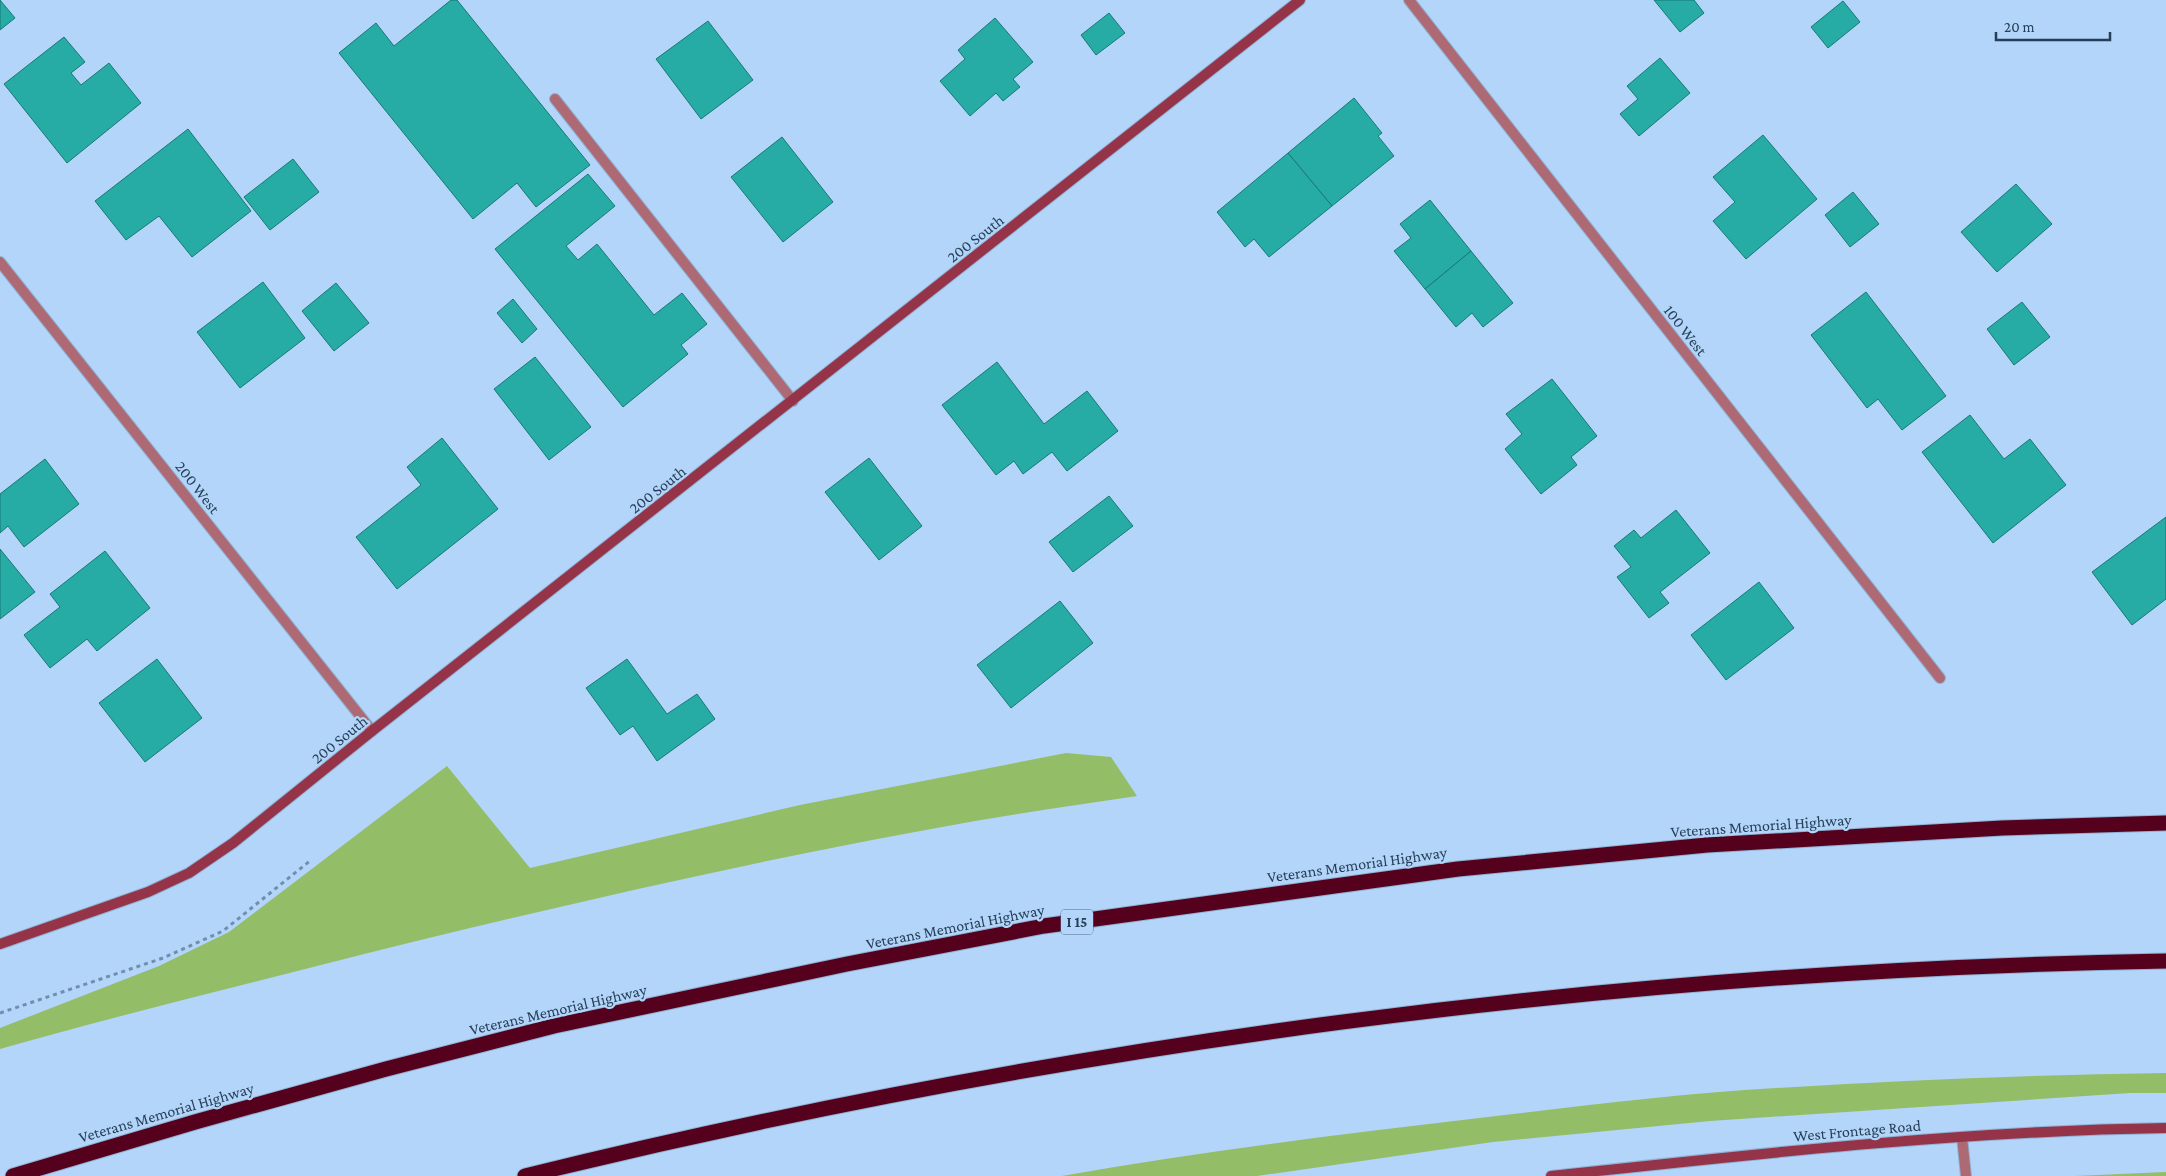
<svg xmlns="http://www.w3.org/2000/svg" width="2166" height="1176" font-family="'Crimson Pro',serif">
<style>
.green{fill:#94bd68}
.building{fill:#27aba5;stroke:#197974}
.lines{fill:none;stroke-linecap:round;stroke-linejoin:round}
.lane-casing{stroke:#90b1d2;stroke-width:12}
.street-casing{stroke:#90b1d2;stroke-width:12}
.secondary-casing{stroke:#90b1d2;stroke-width:12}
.highway-casing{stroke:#90b1d2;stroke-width:17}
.path{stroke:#718fad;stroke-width:3;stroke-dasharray:4 4;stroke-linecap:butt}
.lane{stroke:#ae6a74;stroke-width:10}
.street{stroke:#ae6a74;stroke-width:10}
.secondary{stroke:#953349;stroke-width:10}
.highway{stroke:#55001d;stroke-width:15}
.labels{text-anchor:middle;stroke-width:4.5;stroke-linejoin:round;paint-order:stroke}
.shield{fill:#b2d5f9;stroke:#506b88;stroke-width:1}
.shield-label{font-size:15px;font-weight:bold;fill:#263e57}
.street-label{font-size:16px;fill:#263e57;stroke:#b2d5f9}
</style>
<rect width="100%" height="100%" fill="#b2d5f9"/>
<g class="green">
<path d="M1066,753l45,4 26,39c-54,8 -109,16 -162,25 -222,39 -440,90 -658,145 -106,27 -212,53 -317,83v-21l159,-62 70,-34 218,-166 83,102 270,-63z"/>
<path d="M2166,1073v20h-36l-420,28 -217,21 -236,34h-195c136,-24 272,-41 409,-57 101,-12 203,-25 305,-31 130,-8 260,-13 390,-15z"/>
<path d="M2166,1172v4h-91z"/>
</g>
<g class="building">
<path d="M0,0l15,18 -15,12z"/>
<path d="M451,0h6l133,165 -54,42 -19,-24 -44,36 -134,-166 37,-30 18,23z"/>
<path d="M1654,0h40l10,13 -24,19z"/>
<path d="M1843,1l17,21 -32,26 -17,-21z"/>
<path d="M1109,13l16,20 -29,22 -15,-20z"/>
<path d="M995,18l38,44 -20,17 7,8 -17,14 -7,-8 -26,23 -30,-35 25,-22 -7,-9z"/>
<path d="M708,21l45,59 -52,39 -45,-60z"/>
<path d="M64,37l21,25 -14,11 10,12 28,-22 32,40 -74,60 -63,-79z"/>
<path d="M1660,58l30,35 -51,43 -19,-22 18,-15 -11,-13z"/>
<path d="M1354,98l28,35 -4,3 16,20 -62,50 -44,-53z"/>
<path d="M188,129l63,82 -59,46 -33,-41 -33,24 -31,-39z"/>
<path d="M1763,135l54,64 -71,60 -33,-38 22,-19 -22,-25z"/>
<path d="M782,137l51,65 -50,40 -52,-65z"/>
<path d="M1288,153l44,53 -63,51 -15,-18 -9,8 -28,-35z"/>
<path d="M293,159l26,33 -49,38 -26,-33z"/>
<path d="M588,174l27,32 -49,40 12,14 19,-16 57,71 28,-22 25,31 -26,21 7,9 -65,53 -128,-158z"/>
<path d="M2016,184l36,40 -55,48 -36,-40z"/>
<path d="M1853,192l26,32 -29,23 -25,-32z"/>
<path d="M1430,200l41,51 -46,38 -31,-38 17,-13 -11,-14z"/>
<path d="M1471,251l42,52 -30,24 -11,-14 -16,14 -31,-38z"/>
<path d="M263,282l42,56 -65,50 -43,-56z"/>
<path d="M336,283l33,40 -35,28 -32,-40z"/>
<path d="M1866,292l80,104 -44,34 -24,-31 -11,9 -56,-73z"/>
<path d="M513,299l24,30 -15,14 -25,-30z"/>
<path d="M2022,302l28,35 -36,28 -27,-36z"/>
<path d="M535,357l56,70 -42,33 -55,-71z"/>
<path d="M997,362l47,62 43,-33 31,40 -51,40 -15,-19 -29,22 -9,-13 -18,14 -54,-70z"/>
<path d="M1552,379l45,57 -26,21 6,8 -36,29 -36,-45 17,-15 -16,-20z"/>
<path d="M1970,415l34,44 26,-20 36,46 -73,58 -71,-91z"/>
<path d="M442,438l56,71 -101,80 -41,-52 65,-52 -14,-18z"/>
<path d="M869,458l53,68 -43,34 -54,-68z"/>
<path d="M45,459l34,45 -55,43 -16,-21 -8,7v-39z"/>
<path d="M1109,496l24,30 -60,46 -24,-30z"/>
<path d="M1676,510l34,43 -50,39 9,11 -20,15 -32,-41 14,-10 -17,-21 20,-16 7,8z"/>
<path d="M2166,517v82l-34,26 -40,-53z"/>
<path d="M0,549l35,43 -35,27z"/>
<path d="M105,551l45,57 -53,43 -10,-12 -37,29 -26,-33 36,-28 -10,-13z"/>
<path d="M1759,582l35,46 -68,52 -35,-45z"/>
<path d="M1060,601l33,42 -82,65 -34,-43z"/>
<path d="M157,659l45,59 -57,44 -46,-59z"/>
<path d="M627,659l40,55 30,-20 18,25 -58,42 -24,-35 -13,9 -34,-47z"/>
</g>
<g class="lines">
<defs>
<g id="lane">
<path d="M555,99l238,302"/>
<path d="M1962,1137l4,39"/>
</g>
<g id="street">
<path d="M1409,0l531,678"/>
<path d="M0,262l372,469"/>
</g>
<g id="secondary">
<path d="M0,944l148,-52 41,-19 44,-30 139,-112 928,-731"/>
<path d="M1551,1176c204,-22 410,-45 615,-48"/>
</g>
<g id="highway">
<path d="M13,1176l182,-54 191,-53 168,-43 293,-62 197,-38 414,-57 249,-24 295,-17 164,-5"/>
<path d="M525,1176c536,-132 1089,-206 1641,-215"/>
</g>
</defs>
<use href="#lane" class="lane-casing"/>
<use href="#street" class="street-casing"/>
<use href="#secondary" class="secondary-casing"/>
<use href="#highway" class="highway-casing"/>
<path class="path" d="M0,1013l163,-55 60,-27 88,-71"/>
<use href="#lane" class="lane"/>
<use href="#street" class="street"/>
<use href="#secondary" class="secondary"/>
<use href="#highway" class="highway"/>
</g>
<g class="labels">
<rect class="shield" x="1061" y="909.5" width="32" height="25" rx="4"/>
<g class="shield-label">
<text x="1077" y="927">I 15</text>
</g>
<g class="street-label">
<text transform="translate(975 238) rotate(-38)" y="6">200 South</text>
<text transform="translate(1686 330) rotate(52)" y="6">100 West</text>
<text transform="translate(198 487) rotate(52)" y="6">200 West</text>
<text transform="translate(657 489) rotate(-38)" y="6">200 South</text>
<text transform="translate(339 739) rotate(-39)" y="6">200 South</text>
<text transform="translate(1761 825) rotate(-4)" y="6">Veterans Memorial Highway</text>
<text transform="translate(1357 864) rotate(-8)" y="6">Veterans Memorial Highway</text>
<text transform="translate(955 926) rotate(-11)" y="6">Veterans Memorial Highway</text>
<text transform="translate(558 1009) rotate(-13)" y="6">Veterans Memorial Highway</text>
<text transform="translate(166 1112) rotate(-16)" y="6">Veterans Memorial Highway</text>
<text transform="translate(1857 1130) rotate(-5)" y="6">West Frontage Road</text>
</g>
</g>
<path d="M1996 32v8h114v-8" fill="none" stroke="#263e57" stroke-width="2.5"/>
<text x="2004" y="32" font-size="15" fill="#263e57" stroke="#b2d5f9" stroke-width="4" paint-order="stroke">20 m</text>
</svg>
